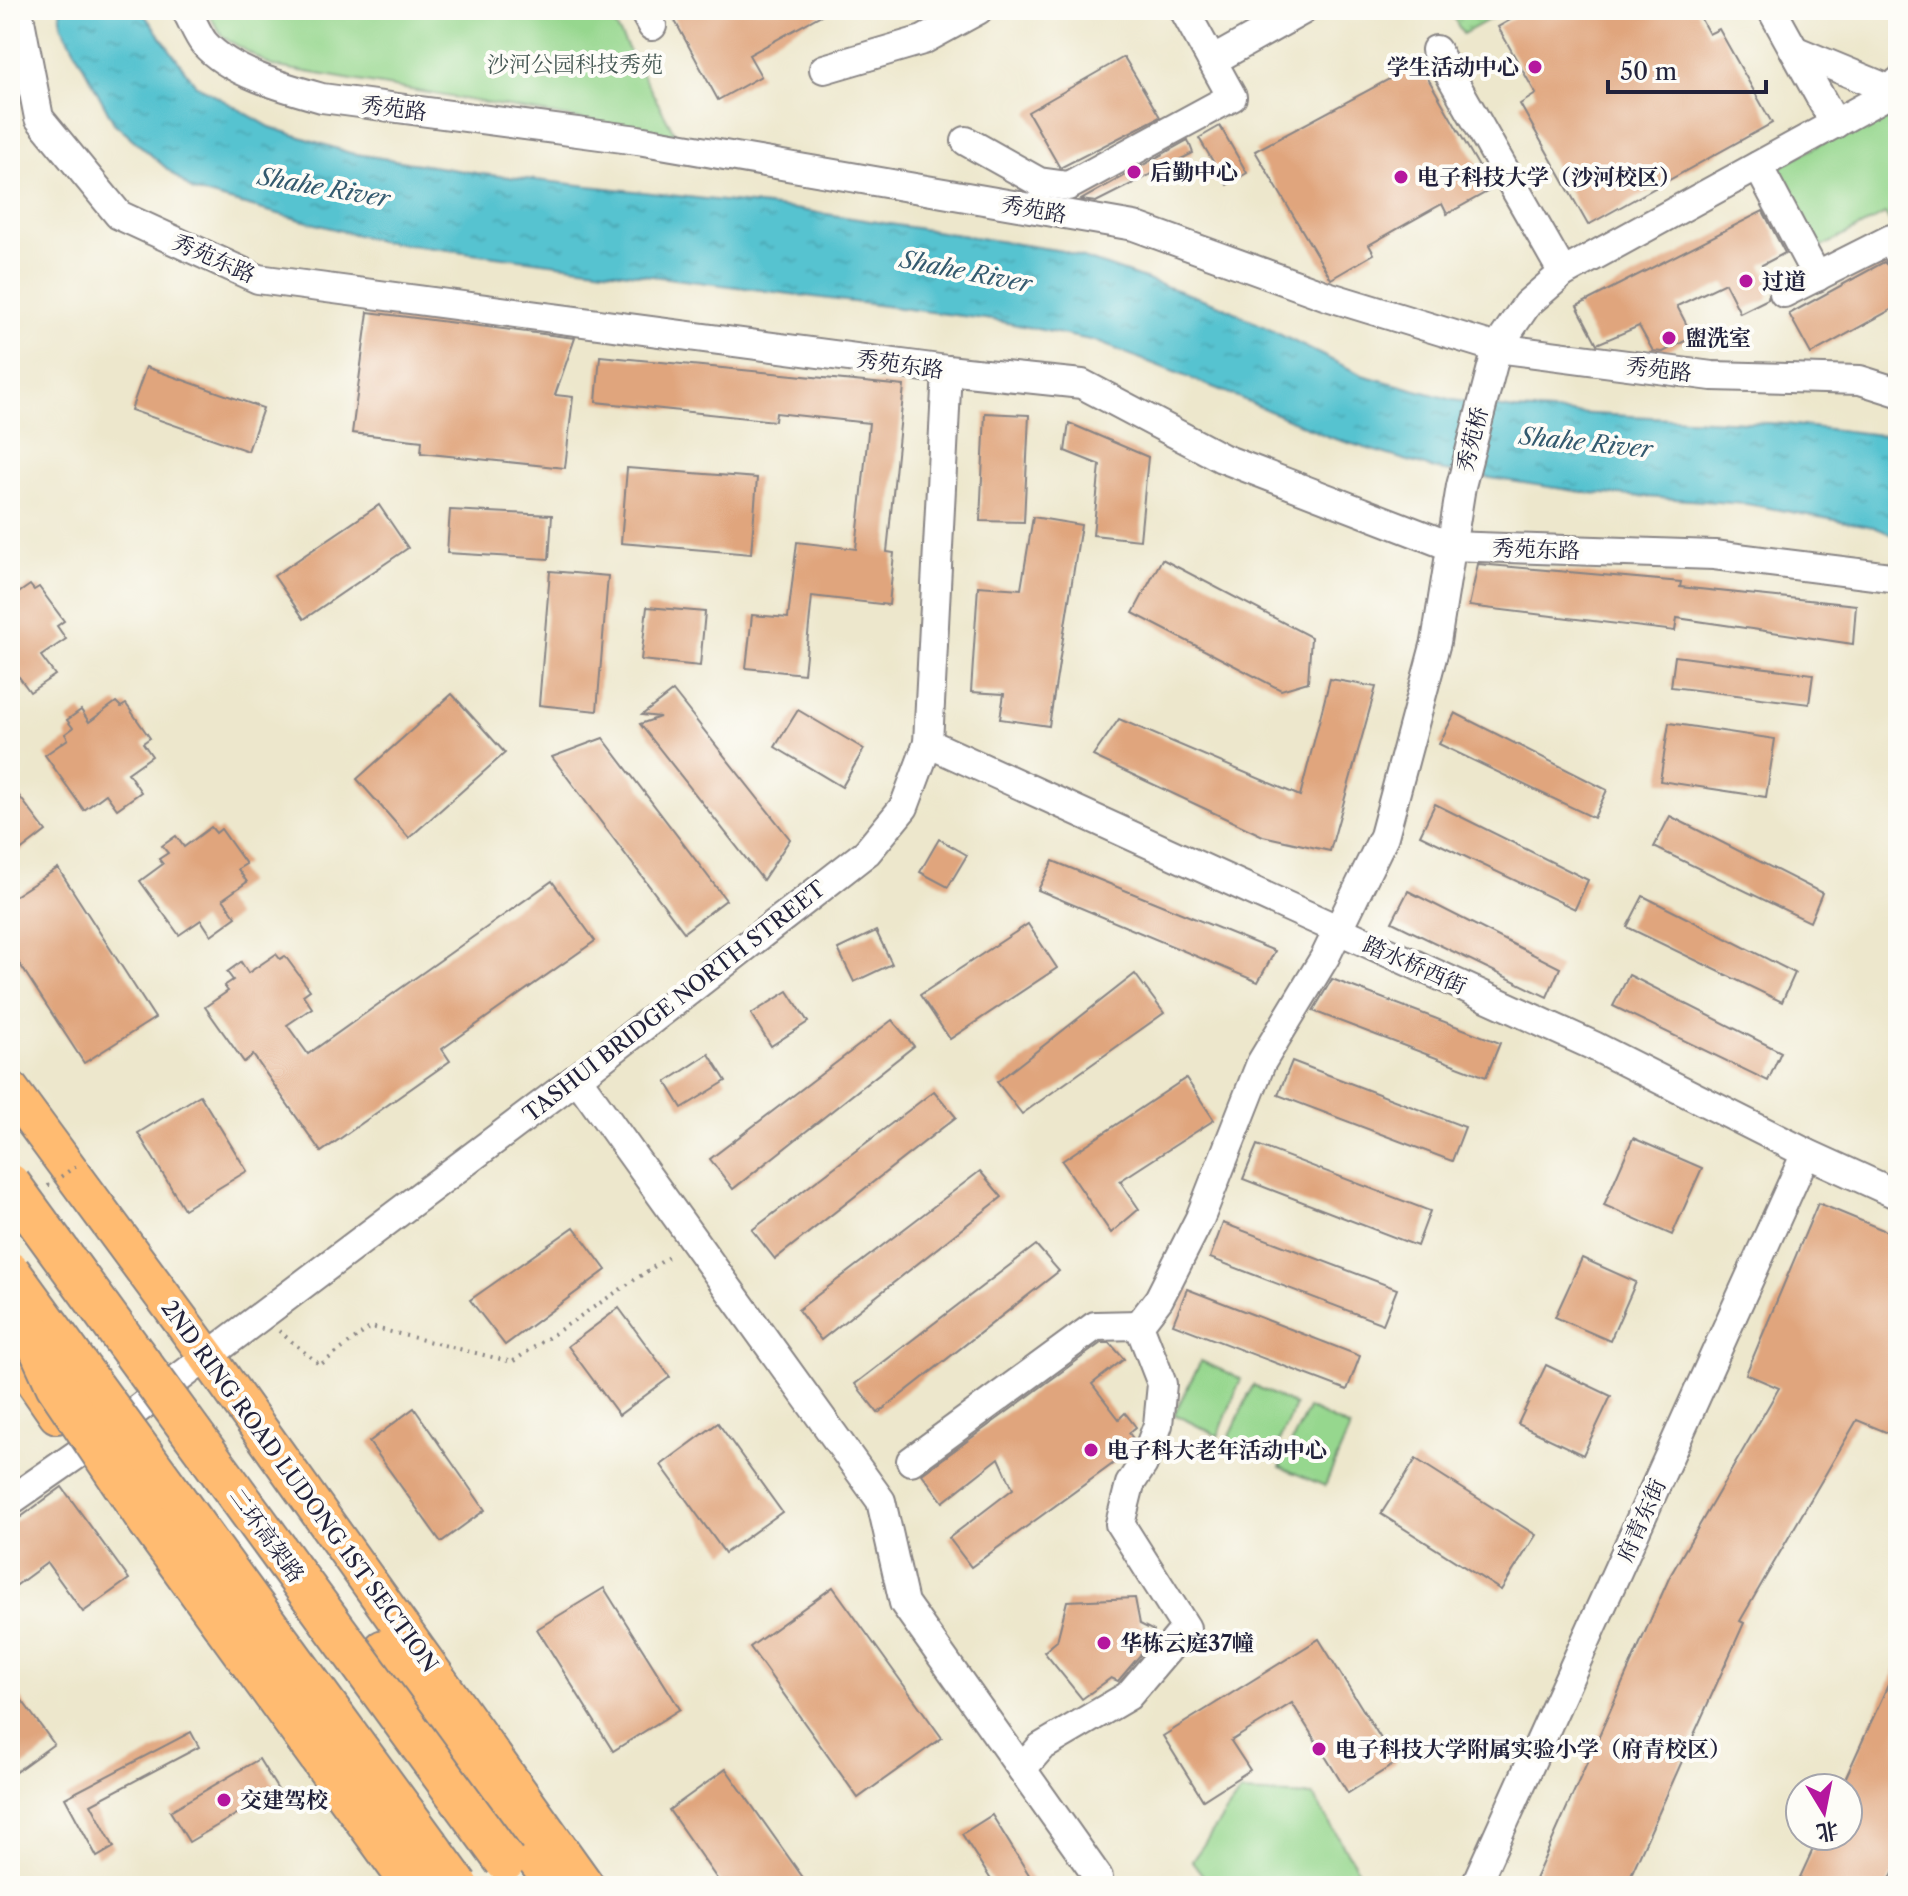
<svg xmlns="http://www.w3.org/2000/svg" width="1908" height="1896" font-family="'Libre Caslon Text','Noto Serif SC',serif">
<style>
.grass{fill:url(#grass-dots);stroke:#5c7c64;stroke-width:2}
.forest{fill:url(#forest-crowns);stroke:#4d6d5a;stroke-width:2}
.green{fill:#96d78e;stroke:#5c7c64;stroke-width:2}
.water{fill:url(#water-ripples);stroke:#3c7286;stroke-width:2}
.building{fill:#e0a57d}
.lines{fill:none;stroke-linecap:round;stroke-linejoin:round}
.minor-casing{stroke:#888484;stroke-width:32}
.major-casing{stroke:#888484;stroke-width:40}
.highway-casing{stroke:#888484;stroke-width:44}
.path{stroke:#888484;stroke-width:4;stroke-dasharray:2 6;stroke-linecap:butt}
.minor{stroke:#fff;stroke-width:28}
.major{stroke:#ffbb71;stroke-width:36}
.highway{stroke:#ffbb71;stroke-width:40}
.highway-bridge-casing{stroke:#888484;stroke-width:44;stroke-linecap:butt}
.path-bridge{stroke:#888484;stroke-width:4;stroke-dasharray:2 6;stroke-linecap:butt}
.highway-bridge{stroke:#ffbb71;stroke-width:40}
.poi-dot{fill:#b5179e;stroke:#fdfcf7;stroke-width:3}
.labels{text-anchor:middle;stroke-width:8;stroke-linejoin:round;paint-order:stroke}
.park-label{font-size:22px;fill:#455854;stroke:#fdfcf7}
.poi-label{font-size:22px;font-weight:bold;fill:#22223b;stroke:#fdfcf7;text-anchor:start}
.street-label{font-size:22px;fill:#22223b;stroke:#fdfcf7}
.water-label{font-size:24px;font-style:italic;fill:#345a6f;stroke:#fdfcf7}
</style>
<defs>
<pattern id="grass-dots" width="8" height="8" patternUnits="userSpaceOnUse" patternTransform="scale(2)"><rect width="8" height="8" fill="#96d78e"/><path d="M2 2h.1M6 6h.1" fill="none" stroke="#81b87b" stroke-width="1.8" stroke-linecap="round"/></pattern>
<pattern id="forest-crowns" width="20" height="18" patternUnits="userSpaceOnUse" patternTransform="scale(2)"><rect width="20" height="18" fill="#78b879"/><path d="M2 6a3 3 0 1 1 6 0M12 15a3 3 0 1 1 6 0" fill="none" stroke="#629564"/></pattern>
<pattern id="water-ripples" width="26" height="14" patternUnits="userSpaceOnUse" patternTransform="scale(2)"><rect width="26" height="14" fill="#56c3d0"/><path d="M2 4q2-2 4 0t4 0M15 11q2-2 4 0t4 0" fill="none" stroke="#4ba7b4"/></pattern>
</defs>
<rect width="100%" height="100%" fill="#fdfcf7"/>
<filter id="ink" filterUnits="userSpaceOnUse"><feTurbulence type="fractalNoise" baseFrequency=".0125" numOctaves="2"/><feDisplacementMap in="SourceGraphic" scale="16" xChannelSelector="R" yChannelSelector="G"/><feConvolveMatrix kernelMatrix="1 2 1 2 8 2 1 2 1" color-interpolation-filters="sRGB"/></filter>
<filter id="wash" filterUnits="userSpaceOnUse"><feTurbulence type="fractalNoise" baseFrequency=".006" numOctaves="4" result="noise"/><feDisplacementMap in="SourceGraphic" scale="32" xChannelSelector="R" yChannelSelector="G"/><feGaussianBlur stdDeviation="1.8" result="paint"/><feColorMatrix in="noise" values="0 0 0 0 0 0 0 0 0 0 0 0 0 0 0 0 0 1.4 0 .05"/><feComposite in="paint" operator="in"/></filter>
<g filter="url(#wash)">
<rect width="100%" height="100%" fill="#ede7cc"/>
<path class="grass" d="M1449,10h47l3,4 -36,20z"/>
<path class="forest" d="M1205,10h57l-23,14 -29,-5z"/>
<g class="green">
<path d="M206,10h401l69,126 -404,-70 -49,-29z"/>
<path d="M1889,107l9,3v126l-13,-22 -67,35 -45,-79z"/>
<path d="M1201,1361l40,18 -23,57 -44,-22z"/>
<path d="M1253,1385l42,20 -24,55 -43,-20z"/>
<path d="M1308,1408l42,20 -25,58 -45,-19z"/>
<path d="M1240,1793l73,3 55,90h-157l-19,-25z"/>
</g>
<path class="water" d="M60,10h81l54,74 75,43 80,26 132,21 312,35 269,42 157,54 142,70 91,25 61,10 271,14 113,13v100l-24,-10 -127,-23 -158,-11 -151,-23 -109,-33 -101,-44 -133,-52 -102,-21 -614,-79 -186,-50 -79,-68 -52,-97z"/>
<g id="blocks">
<g class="building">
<path d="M669,10h161l-81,45 12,21 -43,24z"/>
<path d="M1528,10h168l13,24 10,-5 53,94 -184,102 -68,-121 16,-10 -38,-67z"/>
<path d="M1124,57l36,60 -100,51 -32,-56z"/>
<path d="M1419,63l73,126 -45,25 -5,-10 -73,41 5,9 -43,25 -76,-128z"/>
<path d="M1220,126l27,47 -20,12 -28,-47z"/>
<path d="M1188,140l5,13 -97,49 -15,-2z"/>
<path d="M1763,211l22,42 -23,12 8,18 -2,16 -28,14 -15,-30 -48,23 16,31 -30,15 -10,-1 -14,-25 -42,18 -20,-38z"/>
<path d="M1884,262l14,14v30l-87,48 -22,-40z"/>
<path d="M368,312l207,26 -20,57 18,2 -8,71 -144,-15 1,-12 -70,-8z"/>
<path d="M600,356l304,30 -17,166 7,1 -5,52 -77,-9 -8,78 -58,-6 6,-53 36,3 9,-76 59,7 13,-126 -93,-10 -1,8 -179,-19z"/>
<path d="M146,367l117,41 -15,43 -117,-41z"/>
<path d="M985,413l44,2 -5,107 -44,-1z"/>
<path d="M1069,423l79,34 -8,83 -47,-5 7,-70 -35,-14z"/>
<path d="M627,468l130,10 -6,76 -130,-11z"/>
<path d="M379,505l29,43 -104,71 -30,-43z"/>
<path d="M450,510l102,5 -3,44 -102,-6z"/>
<path d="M1033,517l48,8 -32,201 -49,-7 4,-25 -33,-2 7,-106 43,3z"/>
<path d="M1162,559l149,78 -3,45 -27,8 -148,-77z"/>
<path d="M1478,564l203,18 -1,5 176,18 -3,39 -176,-26 -2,13 -206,-25z"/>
<path d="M550,571l58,5 -11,135 -58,-6z"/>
<path d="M30,585l4,5 5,-3 25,34 -7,5 9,13 -25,17 14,19 -25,17 -11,-15 -9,7v-85z"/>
<path d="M647,607l58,5 -5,54 -59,-6z"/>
<path d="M1675,656l138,18 -4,30 -138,-17z"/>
<path d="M1330,679l46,8 -46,164 -67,-15 -170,-80 26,-37 181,77z"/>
<path d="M673,691l117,148 -27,41 -123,-156 20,-7 -18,-2z"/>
<path d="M452,694l53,59 -96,85 -52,-59z"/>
<path d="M116,702l5,5 5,-3 24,34 -7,5 9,13 -24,17 13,19 -24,17 -11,-15 -22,16 -39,-55 23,-16 -3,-5 8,-6 -6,-8 14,-10 8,12z"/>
<path d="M798,710l66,39 -22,38 -67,-40z"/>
<path d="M1455,713l152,77 -13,28 -155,-74z"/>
<path d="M1669,723l106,16 -9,58 -106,-16z"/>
<path d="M603,738l123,162 -42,32 -132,-175z"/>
<path d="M10,784l36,47 -36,28z"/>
<path d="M1435,804l153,76 -13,29 -155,-74z"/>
<path d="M1670,816l152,77 -12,29 -156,-75z"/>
<path d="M211,827l5,6 5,-4 25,35 -8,5 9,13 -24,17 13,18 -25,18 -10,-15 -22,15 -39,-54 23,-17 -4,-5 9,-6 -6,-7 14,-10 8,11z"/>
<path d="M939,839l28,16 -19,32 -28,-15z"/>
<path d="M1053,861l222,90 -17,31 -220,-92z"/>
<path d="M58,868l97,150 -71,45 -74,-114v-50z"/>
<path d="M552,881l43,60 -153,108 8,12 -129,91 -68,-97 -9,7 -39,-55 23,-16 -4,-5 9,-6 -6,-8 14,-10 7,11 28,-19 4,5 5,-3 25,34 -7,5 9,13 -25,17 21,29z"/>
<path d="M1408,891l152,77 -13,29 -155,-75z"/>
<path d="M1643,896l152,77 -13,29 -155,-75z"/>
<path d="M1028,924l29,44 -107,71 -30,-44z"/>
<path d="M876,931l16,33 -38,18 -16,-33z"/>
<path d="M1135,974l29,39 -142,101 -25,-32z"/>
<path d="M1629,975l152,77 -13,29 -155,-75z"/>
<path d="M1332,979l168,64 -14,34 -173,-66z"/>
<path d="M788,991l20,31 -37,24 -20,-32z"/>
<path d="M892,1020l22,26 -181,143 -23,-30z"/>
<path d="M709,1054l17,27 -44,27 -16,-26z"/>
<path d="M1292,1061l173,66 -13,34 -174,-66z"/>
<path d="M1186,1078l28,42 -94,61 19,28 -28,24 -49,-72z"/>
<path d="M934,1091l22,26 -181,142 -23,-29z"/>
<path d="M200,1095l47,76 -63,38 -46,-76z"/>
<path d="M1633,1138l69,30 -30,67 -68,-30z"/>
<path d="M1257,1145l173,66 -13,35 -174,-67z"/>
<path d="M980,1171l22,26 -181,143 -23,-30z"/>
<path d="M1818,1203l80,33v201l-41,-17 -117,201 4,2 -118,263h-94l138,-310 109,-188 -33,-14z"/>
<path d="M1223,1223l174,66 -14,35 -173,-66z"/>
<path d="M574,1227l32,43 -101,75 -35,-45z"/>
<path d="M1036,1245l23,26 -181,142 -23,-29z"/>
<path d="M1582,1258l54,24 -26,59 -55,-24z"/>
<path d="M1187,1289l173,67 -13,34 -174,-66z"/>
<path d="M619,1308l51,69 -51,38 -51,-69z"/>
<path d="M1101,1343h9l14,16 -32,25 27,35 6,-6 11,14 -7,6 5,7 -5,12 -158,115 -22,-29 64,-49 -14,-31 -56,44 -21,-28z"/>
<path d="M1546,1365l65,31 -28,59 -65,-31z"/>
<path d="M414,1408l71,102 -44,32 -72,-100z"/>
<path d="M718,1423l64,89 -57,41 -64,-88z"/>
<path d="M1416,1459l120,76 -35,55 -120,-76z"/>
<path d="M62,1487l67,92 -46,33 -36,-49 -37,27v-65z"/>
<path d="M833,1587l109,151 -84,60 -108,-151z"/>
<path d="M604,1588l76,121 -67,42 -76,-122z"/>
<path d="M1135,1598l5,26 14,7 -1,9 -35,41 -7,-3 -29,21 -38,-47 13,-11 10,-40z"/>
<path d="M1319,1639l77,124 -48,30 -56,-90 -61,38 19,29 -47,30 -40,-64z"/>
<path d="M1898,1663v198l-11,25h-91l23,-50h29v-48h-7z"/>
<path d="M10,1684l44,60 -44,32z"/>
<path d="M191,1732l8,15 -108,57 23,43 -17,10 -32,-59z"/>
<path d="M259,1759l19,31 -89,52 -19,-31z"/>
<path d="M726,1769l83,117h-87l-53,-76z"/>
<path d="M992,1815l44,71h-41l-33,-52z"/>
</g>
</g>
</g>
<g filter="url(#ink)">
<use href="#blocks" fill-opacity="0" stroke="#888484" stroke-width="2"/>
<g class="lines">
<defs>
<g id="minor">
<path d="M18,10l21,108 80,97 139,64 689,91 135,14 140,74 228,88 264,9 184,23"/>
<path d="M186,10c6,10 11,24 18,33 26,30 82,45 118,55l316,42 496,86 193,70 170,52 215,28 148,4 38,12"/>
<path d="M643,10l9,16"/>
<path d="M1772,10l63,114"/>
<path d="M1436,50l127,223"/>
<path d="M1794,50l104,43"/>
<path d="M1212,61l91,-51"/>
<path d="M824,69l99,-29 55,-30"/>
<path d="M966,141l73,41 29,4 164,-89 -48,-87"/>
<path d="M1758,166l59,111"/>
<path d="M1784,293l107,-54 7,13"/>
<path d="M928,743l666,303 212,107 92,42"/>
<path d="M577,1078l304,423 23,102 194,274v9"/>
<path d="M911,1461l184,-135 44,-1"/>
<path d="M10,1501l72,-50 495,-373 290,-226 37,-45 24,-64 19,-373"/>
<path d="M1022,1769l19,-22 87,-51 58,-68 -66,-104 10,-40 13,-20 15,-39 4,-41 -23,-59 20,-26 41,-81 61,-155 64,-106 59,-121 52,-194 25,-156 36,-138 30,-44 36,-31 331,-182 4,-9"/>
<path d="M1475,1886l331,-733"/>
</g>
<g id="major">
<path d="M10,1089l197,267 379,530"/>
<path d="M10,1347l47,68"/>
</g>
<path id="highway" d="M384,1650l173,236"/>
</defs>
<use href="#minor" class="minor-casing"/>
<use href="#major" class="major-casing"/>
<use href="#highway" class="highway-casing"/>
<path class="path" d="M279,1331l41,34 51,-38 141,35 161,-108"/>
<use href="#minor" class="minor"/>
<use href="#major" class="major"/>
<use href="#highway" class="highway"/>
<defs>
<g id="highway-bridge">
<path d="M10,1184l495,677"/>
<path d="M10,1272l448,614"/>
<path d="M31,1330l25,55 92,136 265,365"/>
</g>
</defs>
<use href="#highway-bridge" class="highway-bridge-casing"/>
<path class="path-bridge" d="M48,1186l32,-23"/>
<use href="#highway-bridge" class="highway-bridge"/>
</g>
</g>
<g class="poi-dot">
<circle cx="1535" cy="67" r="8"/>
<circle cx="1134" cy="172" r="8"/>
<circle cx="1401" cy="177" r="8"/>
<circle cx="1746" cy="281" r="8"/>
<circle cx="1669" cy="338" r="8"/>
<circle cx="1091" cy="1450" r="8"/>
<circle cx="1104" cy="1643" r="8"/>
<circle cx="1319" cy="1749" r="8"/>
<circle cx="224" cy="1800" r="8"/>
</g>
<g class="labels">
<g class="park-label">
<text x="575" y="72">沙河公园科技秀苑</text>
</g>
<g class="poi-label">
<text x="1519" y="75" text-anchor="end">学生活动中心</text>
<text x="1150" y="180">后勤中心</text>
<text x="1417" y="185">电子科技大学（沙河校区）</text>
<text x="1762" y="289">过道</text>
<text x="1685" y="346">盥洗室</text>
<text x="1107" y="1458">电子科大老年活动中心</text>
<text x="1120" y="1651">华栋云庭37幢</text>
<text x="1335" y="1757">电子科技大学附属实验小学（府青校区）</text>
<text x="240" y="1808">交建驾校</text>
</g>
<g class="street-label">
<text transform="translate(394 108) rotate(7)" y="8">秀苑路</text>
<text transform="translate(1034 209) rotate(10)" y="8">秀苑路</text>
<text transform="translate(214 258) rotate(24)" y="8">秀苑东路</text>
<text transform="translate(900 364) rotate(8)" y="8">秀苑东路</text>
<text transform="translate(1659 369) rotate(7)" y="8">秀苑路</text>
<text transform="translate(1472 439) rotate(-76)" y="8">秀苑桥</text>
<text transform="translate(1536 549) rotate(2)" y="8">秀苑东路</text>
<text transform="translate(1415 965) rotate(24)" y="8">踏水桥西街</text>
<text transform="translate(674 1001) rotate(-38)" y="8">TASHUI BRIDGE NORTH STREET</text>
<text transform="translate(300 1486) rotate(54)" y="8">2ND RING ROAD LUDONG 1ST SECTION</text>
<text transform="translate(1641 1520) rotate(-66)" y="8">府青东街</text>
<text transform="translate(267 1535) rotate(54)" y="8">二环高架路</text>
</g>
<g class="water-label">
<text transform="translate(324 188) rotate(10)" y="8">Shahe River</text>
<text transform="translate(966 272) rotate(11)" y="8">Shahe River</text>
<text transform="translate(1586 443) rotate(6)" y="8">Shahe River</text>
</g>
</g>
<rect width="1908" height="1896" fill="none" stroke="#fdfcf7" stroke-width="40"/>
<g transform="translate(1824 1812) rotate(170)"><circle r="38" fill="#fdfcf7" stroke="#a5a5ac" stroke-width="2"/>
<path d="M0-6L14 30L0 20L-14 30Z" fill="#b5179e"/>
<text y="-12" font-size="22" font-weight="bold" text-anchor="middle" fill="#22223b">北</text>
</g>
<path d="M1608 80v12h158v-12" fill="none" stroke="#22223b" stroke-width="4"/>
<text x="1620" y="80" font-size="24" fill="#22223b" stroke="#fdfcf7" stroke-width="6" paint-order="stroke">50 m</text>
</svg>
